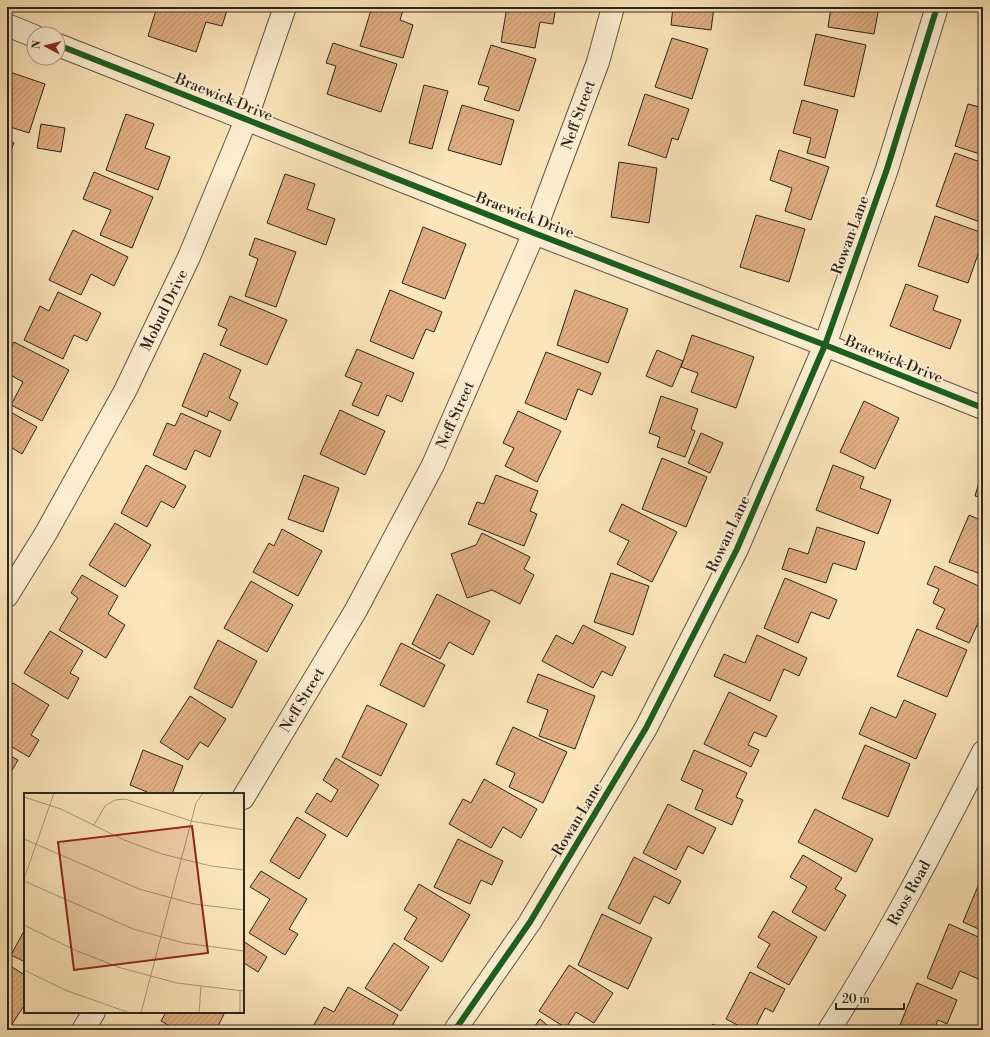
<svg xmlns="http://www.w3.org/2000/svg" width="990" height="1037" font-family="'Libre Bodoni',serif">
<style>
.building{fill:url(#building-hatch);stroke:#2d261c}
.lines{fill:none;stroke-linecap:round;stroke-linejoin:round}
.minor-casing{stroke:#615644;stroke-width:24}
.minor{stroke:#fdeed2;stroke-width:22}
.cycleway-casing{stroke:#fdeed2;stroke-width:8}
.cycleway{stroke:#1b5e20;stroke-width:6}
.labels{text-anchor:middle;stroke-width:4;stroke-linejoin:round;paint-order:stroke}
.street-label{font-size:15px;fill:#2d261c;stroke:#fdeed2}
.inset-road{fill:none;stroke:#a9997b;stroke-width:1}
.view{fill:#8f2418;fill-opacity:0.15;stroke:#8f2418;stroke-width:2}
.inset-edge{fill:none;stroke:#2d261c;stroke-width:2}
</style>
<defs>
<pattern id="building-hatch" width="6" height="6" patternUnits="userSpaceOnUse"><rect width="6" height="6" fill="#e1af83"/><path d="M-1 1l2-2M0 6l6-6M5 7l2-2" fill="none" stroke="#c19671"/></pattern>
</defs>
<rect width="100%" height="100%" fill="#fce5ba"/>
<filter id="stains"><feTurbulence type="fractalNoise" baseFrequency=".005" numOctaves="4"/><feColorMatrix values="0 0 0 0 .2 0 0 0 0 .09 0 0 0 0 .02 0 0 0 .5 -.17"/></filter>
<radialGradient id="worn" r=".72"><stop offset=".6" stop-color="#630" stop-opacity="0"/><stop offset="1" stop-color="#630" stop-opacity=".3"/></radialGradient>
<g class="building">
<path d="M157,7h71l-6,19 -16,-4 -10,30 -48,-16z"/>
<path d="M361,7h43l-4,13 13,5 -10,33 -43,-12 11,-36z"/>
<path d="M507,7h49l-3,17 -13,-2 -5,26 -34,-6z"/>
<path d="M673,7h41l-3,23 -40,-5z"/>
<path d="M831,7h48l-5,27 -46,-7z"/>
<path d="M816,34l50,11 -12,52 -50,-12z"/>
<path d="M672,38l36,11 -16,50 -37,-12z"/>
<path d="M333,43l64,21 -16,48 -54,-18 9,-28 -10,-3z"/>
<path d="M491,45l45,14 -17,52 -35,-11 5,-13 -11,-3z"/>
<path d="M983,63v29l-5,-1z"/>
<path d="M7,71l38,13 -16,49 -22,-7z"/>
<path d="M424,85l24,6 -16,58 -23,-6z"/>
<path d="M645,94l44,15 -11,31 -6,-2 -6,20 -38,-13z"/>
<path d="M802,100l36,10 -13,48 -18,-5 4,-15 -18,-5z"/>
<path d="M968,104l15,4v47l-28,-9z"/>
<path d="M462,105l52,15 -13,45 -53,-15z"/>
<path d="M126,114l28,10 -9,24 25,9 -12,33 -52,-20z"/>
<path d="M41,124l24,4 -4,24 -24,-4z"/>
<path d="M7,140l7,3 -7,16z"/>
<path d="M779,150l50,17 -18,53 -26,-9 7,-23 -22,-8z"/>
<path d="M955,153l28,10v60l-47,-17z"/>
<path d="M619,162l38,6 -8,55 -38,-6z"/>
<path d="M94,172l59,25 -21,51 -32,-13 11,-25 -28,-11z"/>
<path d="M285,174l30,10 -8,25 28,10 -9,26 -59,-22z"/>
<path d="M756,215l49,14 -16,53 -49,-15z"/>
<path d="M935,216l48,17v7l-15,43 -50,-17z"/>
<path d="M423,227l43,17 -21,55 -43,-16z"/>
<path d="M73,230l55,27 -14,29 -23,-12 -10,21 -32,-15z"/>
<path d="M255,238l41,14 -20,55 -31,-11 13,-37 -9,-4z"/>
<path d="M906,284l32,12 -5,14 28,10 -11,29 -60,-23z"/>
<path d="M390,290l52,22 -8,20 -8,-3 -13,30 -43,-18z"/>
<path d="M575,290l53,19 -20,54 -51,-18z"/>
<path d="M58,292l43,21 -14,28 -13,-6 -11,24 -39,-19 16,-34 9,5z"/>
<path d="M230,296l57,24 -20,45 -47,-20 7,-16 -9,-4z"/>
<path d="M692,335l62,22 -18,51 -45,-16 7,-19 -17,-6z"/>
<path d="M14,342l55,28 -27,51 -31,-16 12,-23 -16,-9v-18z"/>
<path d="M357,349l57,24 -12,29 -15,-7 -9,21 -26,-11 10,-22 -17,-7z"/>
<path d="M657,350l26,11 -11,26 -26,-11z"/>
<path d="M546,352l55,21 -9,22 -14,-6 -12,31 -41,-17z"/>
<path d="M204,353l37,17 -12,28 9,5 -8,18 -21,-10 -2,6 -25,-11z"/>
<path d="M661,396l37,13 -7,20 4,2 -10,26 -28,-10 3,-10 -11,-4z"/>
<path d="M864,401l35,17 -24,51 -35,-17z"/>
<path d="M7,410l30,17 -15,27 -15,-9z"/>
<path d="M340,410l45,21 -20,44 -45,-21z"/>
<path d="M518,411l43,20 -24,51 -32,-16 9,-18 -11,-5z"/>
<path d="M181,413l40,18 -11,26 -15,-7 -9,20 -33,-15 14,-32 8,3z"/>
<path d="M701,433l22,10 -13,30 -22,-10z"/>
<path d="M662,458l45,19 -21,50 -44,-18z"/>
<path d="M146,465l40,21 -12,22 -13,-7 -14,26 -26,-14z"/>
<path d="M833,465l31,12 -4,11 31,12 -13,34 -62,-24z"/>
<path d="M983,469v29l-8,-2z"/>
<path d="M304,475l35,13 -16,44 -35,-13z"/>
<path d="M496,475l42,16 -8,20 7,3 -13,32 -56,-22 9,-22 7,2z"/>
<path d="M622,504l55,28 -25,50 -35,-18 12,-23 -20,-10z"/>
<path d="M969,515l14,6v40l-5,12 -29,-11z"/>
<path d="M115,523l36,22 -26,42 -36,-22z"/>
<path d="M817,527l48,15 -9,28 -23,-7 -7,20 -44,-14 7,-21 19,6z"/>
<path d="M282,529l40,22 -24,45 -45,-24 16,-29 5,3z"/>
<path d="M482,533l48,24 -6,12 10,6 -14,29 -28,-14 -25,8 -16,-44 25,-9z"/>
<path d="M935,566l48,22v24l-14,31 -33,-15 9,-19 -12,-6 6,-14 -12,-5z"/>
<path d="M611,573l38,13 -16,49 -39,-13z"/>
<path d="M82,575l36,21 -10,18 17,11 -19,33 -47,-28 19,-32 -7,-5z"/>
<path d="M785,578l52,22 -8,19 -18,-7 -13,31 -34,-15z"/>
<path d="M251,581l42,24 -26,47 -43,-24z"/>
<path d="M437,594l53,27 -17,34 -24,-13 -9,17 -28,-15z"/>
<path d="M583,625l43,22 -14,29 -10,-5 -9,17 -51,-27 14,-26 17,9z"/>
<path d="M917,629l50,21 -20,47 -50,-21z"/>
<path d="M50,631l33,20 -13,22 9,5 -11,21 -44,-26z"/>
<path d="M757,635l50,23 -8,18 -15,-7 -14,32 -56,-25 10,-22 21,9z"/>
<path d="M218,640l39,21 -25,47 -38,-20z"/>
<path d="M401,643l44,22 -21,42 -44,-22z"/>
<path d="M538,674l57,22 -20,53 -36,-13 9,-26 -21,-8z"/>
<path d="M13,683l36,22 -18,30 8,5 -10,17 -22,-13v-50z"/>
<path d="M729,692l48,24 -11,21 -12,-5 -6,13 11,5 -8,17 -47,-23z"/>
<path d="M190,696l36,23 -18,28 -8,-5 -12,18 -28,-18z"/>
<path d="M904,700l32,14 -20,45 -57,-25 12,-27 25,11z"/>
<path d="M367,705l40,19 -26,52 -39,-19z"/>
<path d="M513,727l54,25 -24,51 -34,-16 6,-14 -19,-9z"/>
<path d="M865,745l45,19 -22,53 -46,-19z"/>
<path d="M143,750l40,16 -11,28h-20l-22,-9z"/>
<path d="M694,750l53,23 -11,24 7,3 -11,25 -37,-16 8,-19 -22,-10z"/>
<path d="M7,754l11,6 -11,19z"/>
<path d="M336,758l43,27 -32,52 -42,-25 12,-19 14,9 7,-12 -15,-10z"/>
<path d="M484,779l53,30 -16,29 -18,-11 -12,21 -42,-24 14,-25 8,4z"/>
<path d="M668,804l48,24 -13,26 -15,-8 -12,24 -33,-17z"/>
<path d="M815,809l58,30 -17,33 -58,-30z"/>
<path d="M297,817l29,18 -27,44 -29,-18z"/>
<path d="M458,839l45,22 -11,24 -11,-5 -11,24 -36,-17z"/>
<path d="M803,855l39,23 -7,11 11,6 -21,36 -33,-19 15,-25 -17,-10z"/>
<path d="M634,857l47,24 -12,23 -15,-8 -14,28 -32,-16z"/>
<path d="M261,871l46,28 -18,30 9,5 -13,21 -36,-22 21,-34 -20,-12z"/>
<path d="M983,874v57l-20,-9z"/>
<path d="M419,884l51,31 -28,47 -38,-23 13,-21 -13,-8z"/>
<path d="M773,911l44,26 -28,48 -32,-18 13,-23 -12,-7z"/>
<path d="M602,914l50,24 -24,51 -50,-24z"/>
<path d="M949,924l34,15v42l-23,-10 -8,18 -25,-11z"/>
<path d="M25,929v33l-14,-7z"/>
<path d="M243,941l24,16 -9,15 -14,-9 -1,2z"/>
<path d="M394,943l35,24 -28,44 -36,-23z"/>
<path d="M7,964l18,11v29l-16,25 -2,-1z"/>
<path d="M569,965l44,28 -19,30 -18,-11 -10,16 -27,-17z"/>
<path d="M750,972l35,17 -12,23 -8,-4 -11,22h-7l-21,-11z"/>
<path d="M917,983l40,17 -10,24 -9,-4 -4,10h-36z"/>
<path d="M348,987l50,28 -8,15h-79l13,-23 10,5z"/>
<path d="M166,1012h59l-9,18h-39l-16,-9z"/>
<path d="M540,1019l13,11h-21z"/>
<path d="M713,1024l10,6h-14z"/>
</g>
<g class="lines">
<defs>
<g id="minor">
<path d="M7,25l27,11"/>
<path d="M58,45l476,188 291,112 158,63"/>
<path d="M7,596l39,-63 79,-142 64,-134 57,-137 39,-113"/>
<path d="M243,798l113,-188 77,-145 101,-232 64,-171 15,-55"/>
<path d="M83,1030l11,-18"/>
<path d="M455,1030l75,-108 116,-194 91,-179 88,-204 62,-176 50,-162"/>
<path d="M829,1030c57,-89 106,-184 154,-278"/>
</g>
</defs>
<use href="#minor" class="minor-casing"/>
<use href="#minor" class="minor"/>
<defs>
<g id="cycleway">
<path d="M58,45l476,188 291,112 158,63"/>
<path d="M455,1030l75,-108 116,-194 91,-179 88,-204 62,-176 50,-162"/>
</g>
</defs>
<use href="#cycleway" class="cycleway-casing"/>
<use href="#cycleway" class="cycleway"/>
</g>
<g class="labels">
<g class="street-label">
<text transform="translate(224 97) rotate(22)" y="5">Braewick Drive</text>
<text transform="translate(578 115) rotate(-70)" y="5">Neff Street</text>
<text transform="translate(525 215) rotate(21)" y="5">Braewick Drive</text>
<text transform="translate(850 235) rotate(-70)" y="5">Rowan Lane</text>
<text transform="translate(164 310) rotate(-64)" y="5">Mobud Drive</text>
<text transform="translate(894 359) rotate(22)" y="5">Braewick Drive</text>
<text transform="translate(455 415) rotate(-66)" y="5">Neff Street</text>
<text transform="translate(728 534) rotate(-65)" y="5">Rowan Lane</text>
<text transform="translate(302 700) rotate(-59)" y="5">Neff Street</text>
<text transform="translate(577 819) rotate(-59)" y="5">Rowan Lane</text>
<text transform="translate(909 893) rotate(-61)" y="5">Roos Road</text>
</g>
</g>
<g transform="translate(24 793)">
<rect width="220" height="220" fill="#fce5ba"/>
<path class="inset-road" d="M0,4l37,12 63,31 38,14 49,12 33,4M70,32l11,-19 10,-6 10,-1 66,22 53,9M0,46l115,50 55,15 50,6M0,86l30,-86M0,88l109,48 51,14 60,8M0,132l53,26 44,17 56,15 67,8M0,177l41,20 65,23M216,198v22M117,220l55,-210 7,-10M175,220l2,-26"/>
<path class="view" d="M168,33l16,127 -134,17 -16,-128z"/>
<rect width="220" height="220" class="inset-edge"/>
</g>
<rect width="990" height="1037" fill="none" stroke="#fce5ba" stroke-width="24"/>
<rect x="8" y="8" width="974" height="1021" fill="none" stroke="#2d261c" stroke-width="2"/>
<rect x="12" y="12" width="966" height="1013" fill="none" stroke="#2d261c"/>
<g transform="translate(46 46) rotate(277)"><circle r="19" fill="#fdeed2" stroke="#aa9e89"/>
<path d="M0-3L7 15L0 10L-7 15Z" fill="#8f2418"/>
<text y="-6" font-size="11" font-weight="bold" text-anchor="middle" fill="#2d261c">N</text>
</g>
<path d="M836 1003v6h68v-6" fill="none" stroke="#2d261c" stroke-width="2"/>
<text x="842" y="1003" font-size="12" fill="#2d261c" stroke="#fdeed2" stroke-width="3" paint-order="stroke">20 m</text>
<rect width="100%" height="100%" filter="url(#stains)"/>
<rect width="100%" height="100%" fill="url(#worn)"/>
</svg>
